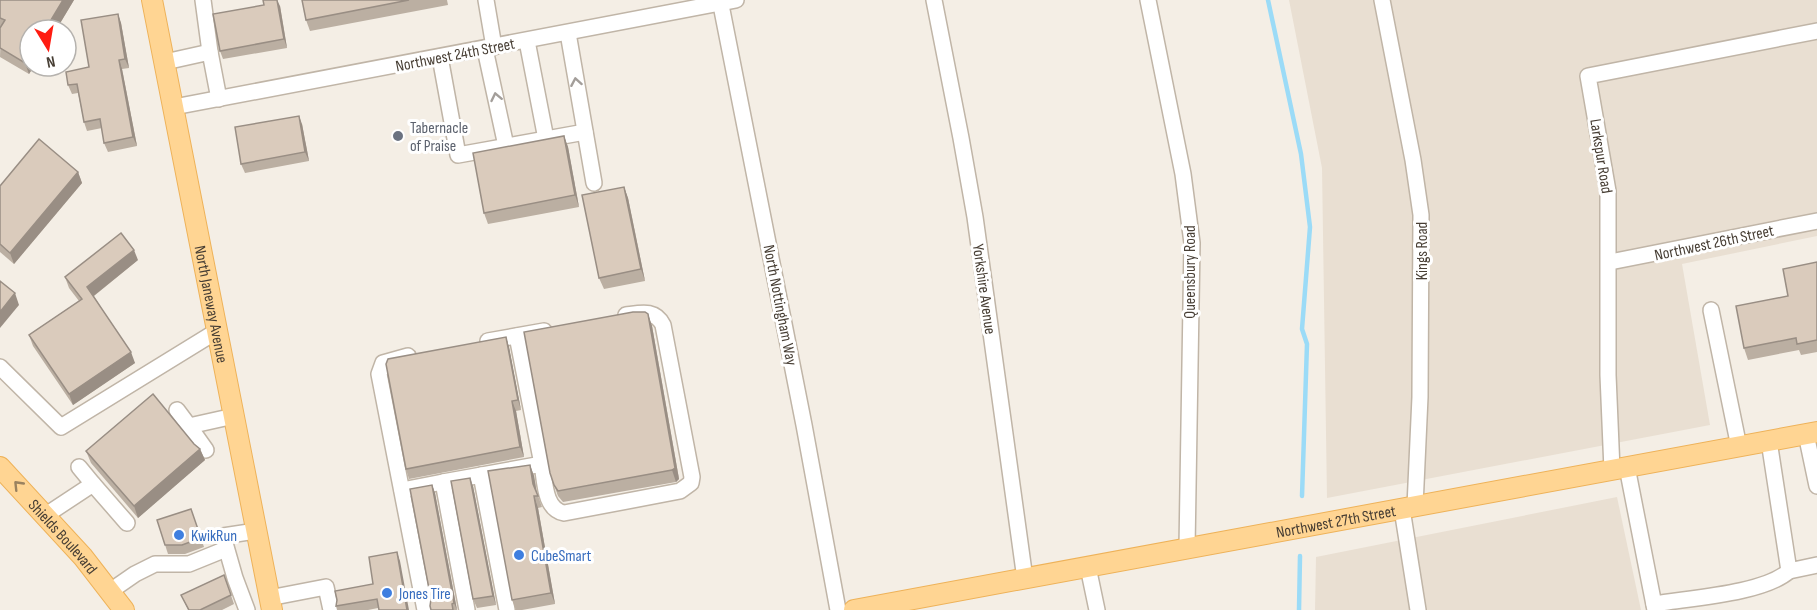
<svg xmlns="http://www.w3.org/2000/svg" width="1817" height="610" font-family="'Sofia Sans Condensed',sans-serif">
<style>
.residential{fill:#e9dfd2}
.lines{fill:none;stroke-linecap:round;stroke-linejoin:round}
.stream{stroke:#9bdbf7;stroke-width:4.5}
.minor-casing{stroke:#c0b5a7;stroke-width:18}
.major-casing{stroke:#eeb259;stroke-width:22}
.minor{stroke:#fff;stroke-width:15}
.major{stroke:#ffd593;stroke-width:20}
.wall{fill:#bbafa2}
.shaded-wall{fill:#998e84}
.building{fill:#dacbbc;stroke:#998e84;stroke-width:1.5}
.oneway{stroke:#a39e9a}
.oneway2{stroke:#9a825f}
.worship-dot{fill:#6b7280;stroke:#fff;stroke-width:2}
.shop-dot{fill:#3f7fe0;stroke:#fff;stroke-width:2}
.labels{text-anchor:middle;stroke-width:6;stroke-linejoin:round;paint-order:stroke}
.street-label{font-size:16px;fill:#473e34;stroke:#fff}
.worship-label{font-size:16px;fill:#5b616d;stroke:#fff;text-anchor:start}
.shop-label{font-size:16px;fill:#366cbe;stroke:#fff;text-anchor:start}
</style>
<rect width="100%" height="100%" fill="#f4eee5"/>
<g class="residential">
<path d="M1289,0h528v236l-135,28 28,161 -383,73 -5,-330z"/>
<path d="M1617,497l24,113h-326l1,-53z"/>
</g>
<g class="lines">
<g class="stream">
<path d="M1268,0l33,154 9,73 -8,102 5,15 -5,152"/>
<path d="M1299,610l1,-54"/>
</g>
<defs>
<g id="minor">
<path d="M203,0l7,52"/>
<path d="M486,0l8,47"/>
<path d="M720,0l84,425 34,185"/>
<path d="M934,0l27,138 14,79 50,362"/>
<path d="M1148,0l35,174 9,69 -5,305"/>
<path d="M1382,0l31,160 8,55 -1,182 -5,109"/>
<path d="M568,33l26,150"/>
<path d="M527,41l19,98"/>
<path d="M485,49l21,97"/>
<path d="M440,57l18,98 127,-23"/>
<path d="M165,62l45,-10 9,47"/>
<path d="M174,107l562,-107"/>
<path d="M1610,262l207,-41"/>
<path d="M1711,310l28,137"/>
<path d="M517,336l25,128"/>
<path d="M488,341l56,-10"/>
<path d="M408,356l-25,7 -4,11 46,236"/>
<path d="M0,367l61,60 156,-96"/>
<path d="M177,410l12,16 45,-10"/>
<path d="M189,426l17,24"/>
<path d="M1806,434l11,52"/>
<path d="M1769,441l20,130 28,-6"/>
<path d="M79,467l14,17"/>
<path d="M1627,467l28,143"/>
<path d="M1612,470l-4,-95v-184l-20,-115 229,-45"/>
<path d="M481,475l26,135"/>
<path d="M402,490l41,-8"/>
<path d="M1402,509l16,101"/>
<path d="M46,515l47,-31 34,39"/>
<path d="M1088,567l9,43"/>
<path d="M109,592l26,-18 20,-10h34l37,-15"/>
<path d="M269,598l57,-11 5,23"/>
<path d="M1654,604c35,-6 109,-10 135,-33"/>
<path d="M247,610l-12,-32 -12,-42 33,-5"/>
<path d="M467,610l-24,-128 99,-18c3,17 2,45 22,49l116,-22 11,-8 1,-6 -29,-152c-8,-16 -22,-12 -37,-10"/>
</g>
<g id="major">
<path id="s1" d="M152,0l120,610"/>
<path id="s2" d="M0,467l83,90 41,53"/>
<path id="s3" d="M854,610l963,-178"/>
</g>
</defs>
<use href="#minor" class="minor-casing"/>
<use href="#major" class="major-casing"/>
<use href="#minor" class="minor"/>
<use href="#major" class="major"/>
</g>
<g class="wall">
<path d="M0,0h74l-18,30h-26v36h4l-5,8 -29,-17 1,-30h-1z"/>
<path d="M302,0h145l1,5 -138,26 -4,-11z"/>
<path d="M280,6l7,42 -64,11 -3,-8z"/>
<path d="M118,14l3,9 8,45 -7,1 15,77 -29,6 -4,-9 -2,-15 -15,3 -3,-9 -6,-29 -6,1 -4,-9 21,-18z"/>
<path d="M302,124l7,37 -64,12 -4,-9z"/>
<path d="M564,136l4,11 11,60 -91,17 -4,-11z"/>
<path d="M78,172l4,11 -68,81 -14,-12v-66z"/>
<path d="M624,187l4,11 17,83 -41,8 -5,-11z"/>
<path d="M138,260l-44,36 41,67 -62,42 -40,-59 -4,-11 50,-34 -10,-13 -4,-11z"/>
<path d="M1817,262v90l-16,3 -2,-5 -51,10 -4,-12z"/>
<path d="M648,314l4,12 27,153 -3,3 -113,20 -5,-6 -4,-11z"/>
<path d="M506,337l3,10 12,63 -5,1 8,46 -115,22 -3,-10z"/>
<path d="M194,444l6,5 5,11 -67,58 -47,-55 -5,-12z"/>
<path d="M530,465l4,11 3,17 5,14 -4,1 17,96 -33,6h-6l-4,-10z"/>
<path d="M432,485l3,8 22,117h-26z"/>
<path d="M473,486l23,119 -19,3 -4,-9z"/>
<path d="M191,509l13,38 -19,7h-17l-11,-34z"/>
<path d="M400,561l-22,47 -10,2h-31l-1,-4 37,-22z"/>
<path d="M224,575l10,29 -12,6h-34l-7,-15z"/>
</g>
<g class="shaded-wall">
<path d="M63,0h11l-18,30h-11z"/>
<path d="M277,0l3,6 7,42 -3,-9z"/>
<path d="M118,14l3,9 8,45 -4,-9z"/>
<path d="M30,55v11h4l-5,8 -4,-11z"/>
<path d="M119,60l3,9 15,77 -4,-9z"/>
<path d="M299,116l3,8 7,37 -4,-9z"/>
<path d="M564,136l4,11 11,60 -4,-12z"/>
<path d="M78,172l4,11 -68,81 -4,-11z"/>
<path d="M624,187l4,11 17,83 -4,-12z"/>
<path d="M134,250l4,10 -47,38 -4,-11z"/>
<path d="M15,293l4,12 -19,23v-16z"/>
<path d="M648,314l4,12 27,153 -3,3 -4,-12z"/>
<path d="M506,337l3,10 12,63 -3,-10z"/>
<path d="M131,352l4,11 -62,42 -4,-11z"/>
<path d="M512,401l4,10 8,46 -4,-10z"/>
<path d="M200,449l5,11 -67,58 -4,-12z"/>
<path d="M530,465l4,11 3,19 -4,-11z"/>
<path d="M470,478l3,8 23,119 -3,-9z"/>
<path d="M432,485l3,8 22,117 -3,-7z"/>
<path d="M534,496l4,12 17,96 -4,-11z"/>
<path d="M397,552l3,9 9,49h-2z"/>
</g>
<g class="building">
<path d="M0,0h63l-18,30h-15v25l-5,8 -25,-15v-20l5,-8 -5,-2z"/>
<path d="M263,0h14l7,39 -64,12 -7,-37 51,-9z"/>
<path d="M302,0h107l-103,20z"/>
<path d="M118,14l7,45 -6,1 14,77 -29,6 -4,-24 -16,3 -7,-38 -9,1 -2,-13 23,-5 -8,-47z"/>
<path d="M299,116l6,36 -64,12 -6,-37z"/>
<path d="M564,136l11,59 -91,18 -11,-60z"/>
<path d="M39,139l39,33 -68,81 -10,-9v-58z"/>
<path d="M624,187l17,82 -42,9 -17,-83z"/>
<path d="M121,233l13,17 -47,37 44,65 -62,42 -40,-59 53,-36 -17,-22z"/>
<path d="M1817,262v78l-20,4 -1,-6 -52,10 -8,-42 52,-10 -5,-27z"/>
<path d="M0,281l15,12 -15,19z"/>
<path d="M633,312h12l3,2 27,154 -3,2 -114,21 -4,-6 -4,-12 -26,-141z"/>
<path d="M506,337l12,63 -6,1 8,46 -114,22 -20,-105 2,-5z"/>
<path d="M153,394l41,50 6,5 -66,57 -48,-55z"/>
<path d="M530,465l3,19 5,12h-4l17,97 -39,7 -24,-129z"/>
<path d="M470,478l23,118 -20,3 -22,-118z"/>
<path d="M432,485l22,118 -2,1 1,6h-22l-1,-4 1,-7 -21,-110z"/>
<path d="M191,509l10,29 -19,7h-17l-8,-25z"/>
<path d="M397,552l10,58h-28l-2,-11 -41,7 1,-6 -2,-9 38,-7 -4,-27z"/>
<path d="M224,575l7,20 -31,15h-11l-8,-15z"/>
</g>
<defs><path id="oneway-chevron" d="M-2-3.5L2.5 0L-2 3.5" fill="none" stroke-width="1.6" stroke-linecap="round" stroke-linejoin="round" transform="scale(1.5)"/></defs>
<g class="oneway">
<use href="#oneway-chevron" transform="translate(576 82) rotate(-100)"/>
<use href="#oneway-chevron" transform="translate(496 97) rotate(-102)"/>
</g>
<use class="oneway2" href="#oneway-chevron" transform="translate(18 485) rotate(-134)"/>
<circle class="worship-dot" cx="398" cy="136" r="6"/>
<g class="shop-dot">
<circle cx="179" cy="535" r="6"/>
<circle cx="519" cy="555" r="6"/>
<circle cx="387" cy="593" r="6"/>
</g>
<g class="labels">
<g class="street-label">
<text transform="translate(455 54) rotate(-11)" y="6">Northwest 24th Street</text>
<text transform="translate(1602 156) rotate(81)" y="6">Larkspur Road</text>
<text transform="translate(1714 242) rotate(-12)" y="6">Northwest 26th Street</text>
<text transform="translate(1421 251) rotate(-90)" y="6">Kings Road</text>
<text transform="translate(1189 272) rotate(-90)" y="6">Queensbury Road</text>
<text transform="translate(985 289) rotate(82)" y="6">Yorkshire Avenue</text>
<text dy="6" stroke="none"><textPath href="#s1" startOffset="310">North Janeway Avenue</textPath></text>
<text transform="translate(781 305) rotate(79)" y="6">North Nottingham Way</text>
<text dy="6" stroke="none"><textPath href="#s3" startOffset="490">Northwest 27th Street</textPath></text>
<text dy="6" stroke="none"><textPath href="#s2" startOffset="94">Shields Boulevard</textPath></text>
</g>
<g class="worship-label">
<text x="410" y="133">Tabernacle<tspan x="410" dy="18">of Praise</tspan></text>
</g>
<g class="shop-label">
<text x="191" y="541">KwikRun</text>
<text x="531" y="561">CubeSmart</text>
<text x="399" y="599">Jones Tire</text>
</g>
</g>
<g transform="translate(48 48) rotate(169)"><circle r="28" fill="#ffffff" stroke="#b5b2ae" stroke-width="1.5"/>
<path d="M0-4.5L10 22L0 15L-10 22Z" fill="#ff1c11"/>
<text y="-9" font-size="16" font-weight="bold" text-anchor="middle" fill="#473e34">N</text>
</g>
</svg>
